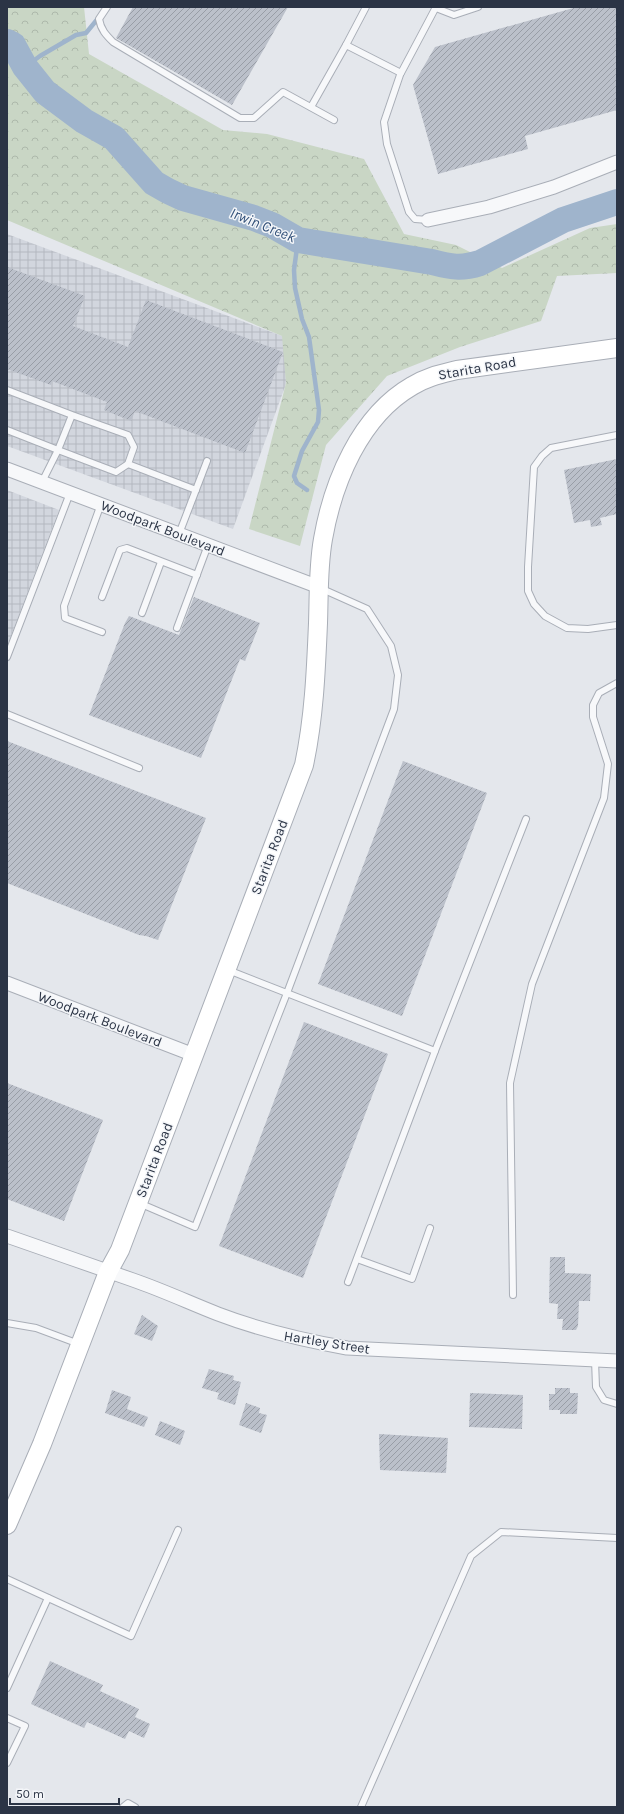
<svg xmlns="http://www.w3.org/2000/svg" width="624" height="1814" font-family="Karla,sans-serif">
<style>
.industrial{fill:url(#industrial-grid)}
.forest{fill:url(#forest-crowns)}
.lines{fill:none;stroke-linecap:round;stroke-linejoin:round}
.stream{stroke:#9fb4cc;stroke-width:4.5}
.river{stroke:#9fb4cc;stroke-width:26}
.building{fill:url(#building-hatch)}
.lane-casing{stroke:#a9aeb7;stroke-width:8}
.street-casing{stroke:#a9aeb7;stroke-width:15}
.secondary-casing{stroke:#a9aeb7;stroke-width:20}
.lane{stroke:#f7f8fa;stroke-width:6}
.street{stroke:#f7f8fa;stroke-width:13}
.secondary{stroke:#fff;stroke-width:18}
.labels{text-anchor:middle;stroke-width:3;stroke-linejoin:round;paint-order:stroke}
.street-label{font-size:14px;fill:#2b3445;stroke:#f4f6f9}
.water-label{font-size:15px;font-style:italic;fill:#34527a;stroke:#f4f6f9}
</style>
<defs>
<pattern id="industrial-grid" width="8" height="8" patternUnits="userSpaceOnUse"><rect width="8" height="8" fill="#d2d6de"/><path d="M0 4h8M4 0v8" fill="none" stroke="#b4b8c0"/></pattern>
<pattern id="forest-crowns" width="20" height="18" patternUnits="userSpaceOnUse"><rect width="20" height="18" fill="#c9d6c5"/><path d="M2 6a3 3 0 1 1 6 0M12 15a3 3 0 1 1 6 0" fill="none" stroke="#adb8ab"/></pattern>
<pattern id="building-hatch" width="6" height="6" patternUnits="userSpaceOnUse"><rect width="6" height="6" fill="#bbc0ca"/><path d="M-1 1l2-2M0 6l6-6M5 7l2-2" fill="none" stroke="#989da6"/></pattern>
</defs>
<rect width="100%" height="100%" fill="#e4e7ec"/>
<g class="industrial">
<path d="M7,234l294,109 -68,186 -226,-83z"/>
<path d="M7,490l52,20 -52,136z"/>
</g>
<path class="forest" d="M7,7h77l5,47 134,76 44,4 97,25 40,75 52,11 46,23 88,-40 27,-4v49l-60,3 -16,45 -81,26 -73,29 -61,69 -26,101 -51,-17 37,-146 -4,-47 -275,-116z"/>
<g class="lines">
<g class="stream">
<path d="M25,67l15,-11 36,-21 10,-2 14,-17"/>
<path d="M298,240l-4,30 1,18 7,31 7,18 10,73 -1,12 -16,29 -8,25 3,7 10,7"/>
</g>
<path class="river" d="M7,42l6,3 12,22 20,25 39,29 30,17 40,45 14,8 15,7 71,20 18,7 26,15 134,22c19,5 29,7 48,1l83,-43 54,-18"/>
</g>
<g class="building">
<path d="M133,7h155l-56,98 -116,-67z"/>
<path d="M577,7h40v103l-92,26 3,13 -90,25 -25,-89 22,-38z"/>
<path d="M7,267l78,29 -12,30 55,21 18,-47 137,52 -38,101 -110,-42 -4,10 -27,-11 3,-8 -55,-21 -1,4 -44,-16z"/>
<path d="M617,459v55l-17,4 2,7 -11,2 -1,-7 -16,3 -10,-53z"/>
<path d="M194,597l66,26 -15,38 -5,-2 -39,99 -112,-43 36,-92 4,-7 50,19z"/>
<path d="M7,741l199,77 -48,122 -12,-4 -7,-1 -132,-52z"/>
<path d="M403,761l84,32 -85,223 -84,-32z"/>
<path d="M304,1022l84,32 -85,224 -84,-32z"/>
<path d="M7,1083l96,37 -39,101 -57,-22z"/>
<path d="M550,1257h15v16l26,1 -1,27h-11l-1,25 -2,4h-14l1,-11h-6l1,-15 -9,-1z"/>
<path d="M142,1315l16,11 -6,15 -18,-7z"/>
<path d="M209,1369l25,7 -1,4 8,2 -6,23 -18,-6 2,-6 -17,-5z"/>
<path d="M555,1388h15v5h8l-1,21h-17v-4h-11v-16h6z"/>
<path d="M112,1390l19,7 -4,12 21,8 -4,10 -39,-14z"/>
<path d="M470,1393l53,2 -1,34 -53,-2z"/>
<path d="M246,1403l14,5 -1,5 8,2 -6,18 -22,-8z"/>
<path d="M160,1421l25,10 -5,14 -25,-10z"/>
<path d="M379,1434l69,4 -2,35 -66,-3z"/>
<path d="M50,1661l53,24 -3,6 39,18 -4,8 15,7 -6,14 -15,-7 -4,8 -38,-17 -3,6 -53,-24z"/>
</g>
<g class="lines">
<defs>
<g id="lane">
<path d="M107,7l-8,12c2,11 7,16 14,23l127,76h14l29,-26 51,28"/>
<path d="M436,8l18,7 24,-8"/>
<path d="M346,45l20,-38"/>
<path d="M401,72l-17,50 3,22 22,68 6,7 13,1"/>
<path d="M311,107l35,-62 55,28 35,-66"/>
<path d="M7,390l65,25 -14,35 58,22 12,-8 6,-17 -6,-12 -56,-20"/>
<path d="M7,430l51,20 -16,32"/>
<path d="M617,435l-66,13 -9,8 -8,11 -6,100v24l6,13 11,12 22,12 21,1 29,-4"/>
<path d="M128,464l68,26"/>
<path d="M101,504l-37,102 1,12 37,14"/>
<path d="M179,534l28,-73"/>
<path d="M102,597l18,-47 7,-2 70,27"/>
<path d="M142,613l19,-51"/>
<path d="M177,628l31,-83"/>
<path d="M7,657l63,-164"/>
<path d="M7,714l132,54"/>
<path d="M228,970l207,81 -87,231"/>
<path d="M435,1051l91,-232"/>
<path d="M139,1203l56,24 92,-234 107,-284 4,-34 -7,-29 -24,-37 -47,-21"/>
<path d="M357,1259l55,20 18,-51"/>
<path d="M513,1295l-3,-212 22,-99 72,-186 4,-34 -15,-47v-12l6,-12 18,-10"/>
<path d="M7,1323l29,5 43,16"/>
<path d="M595,1360l1,27 8,13 13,4"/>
<path d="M7,1579l124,57 47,-106"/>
<path d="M7,1688l41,-90"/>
<path d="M7,1718l18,8 -18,37"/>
<path d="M123,1807l5,-4 7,4"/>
<path d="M361,1807l110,-251 30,-24 116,6"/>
</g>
<g id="street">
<path d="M428,220l61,-13 65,-20 63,-25"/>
<path d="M7,469l312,118"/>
<path d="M7,983l187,72"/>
<path d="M7,1236c42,15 84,29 126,44 29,10 57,23 85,34 42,16 84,26 129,34l270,13"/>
</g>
<path id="secondary" d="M7,1525l35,-81 66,-172 12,-22 184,-485c10,-47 12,-94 14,-142 1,-28 0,-56 5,-84 10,-57 37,-123 89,-153 14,-9 29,-12 45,-16l160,-22"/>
</defs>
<use href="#lane" class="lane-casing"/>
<use href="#street" class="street-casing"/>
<use href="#secondary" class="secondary-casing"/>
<use href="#lane" class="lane"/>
<use href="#street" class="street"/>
<use href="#secondary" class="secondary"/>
</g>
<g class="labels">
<g class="street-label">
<text transform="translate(477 368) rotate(-10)" y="5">Starita Road</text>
<text transform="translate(163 528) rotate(21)" y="5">Woodpark Boulevard</text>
<text transform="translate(269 857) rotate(-69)" y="5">Starita Road</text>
<text transform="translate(100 1019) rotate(21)" y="5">Woodpark Boulevard</text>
<text transform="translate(154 1160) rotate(-69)" y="5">Starita Road</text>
<text transform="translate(327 1342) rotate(9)" y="5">Hartley Street</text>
</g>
<g class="water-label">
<text transform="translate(263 225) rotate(22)" y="5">Irwin Creek</text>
</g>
</g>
<rect width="624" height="1814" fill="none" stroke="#2b3445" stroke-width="16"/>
<path d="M10 1798v6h109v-6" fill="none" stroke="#2b3445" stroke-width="2"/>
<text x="16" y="1798" font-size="12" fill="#2b3445" stroke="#f4f6f9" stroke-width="3" paint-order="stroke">50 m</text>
</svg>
